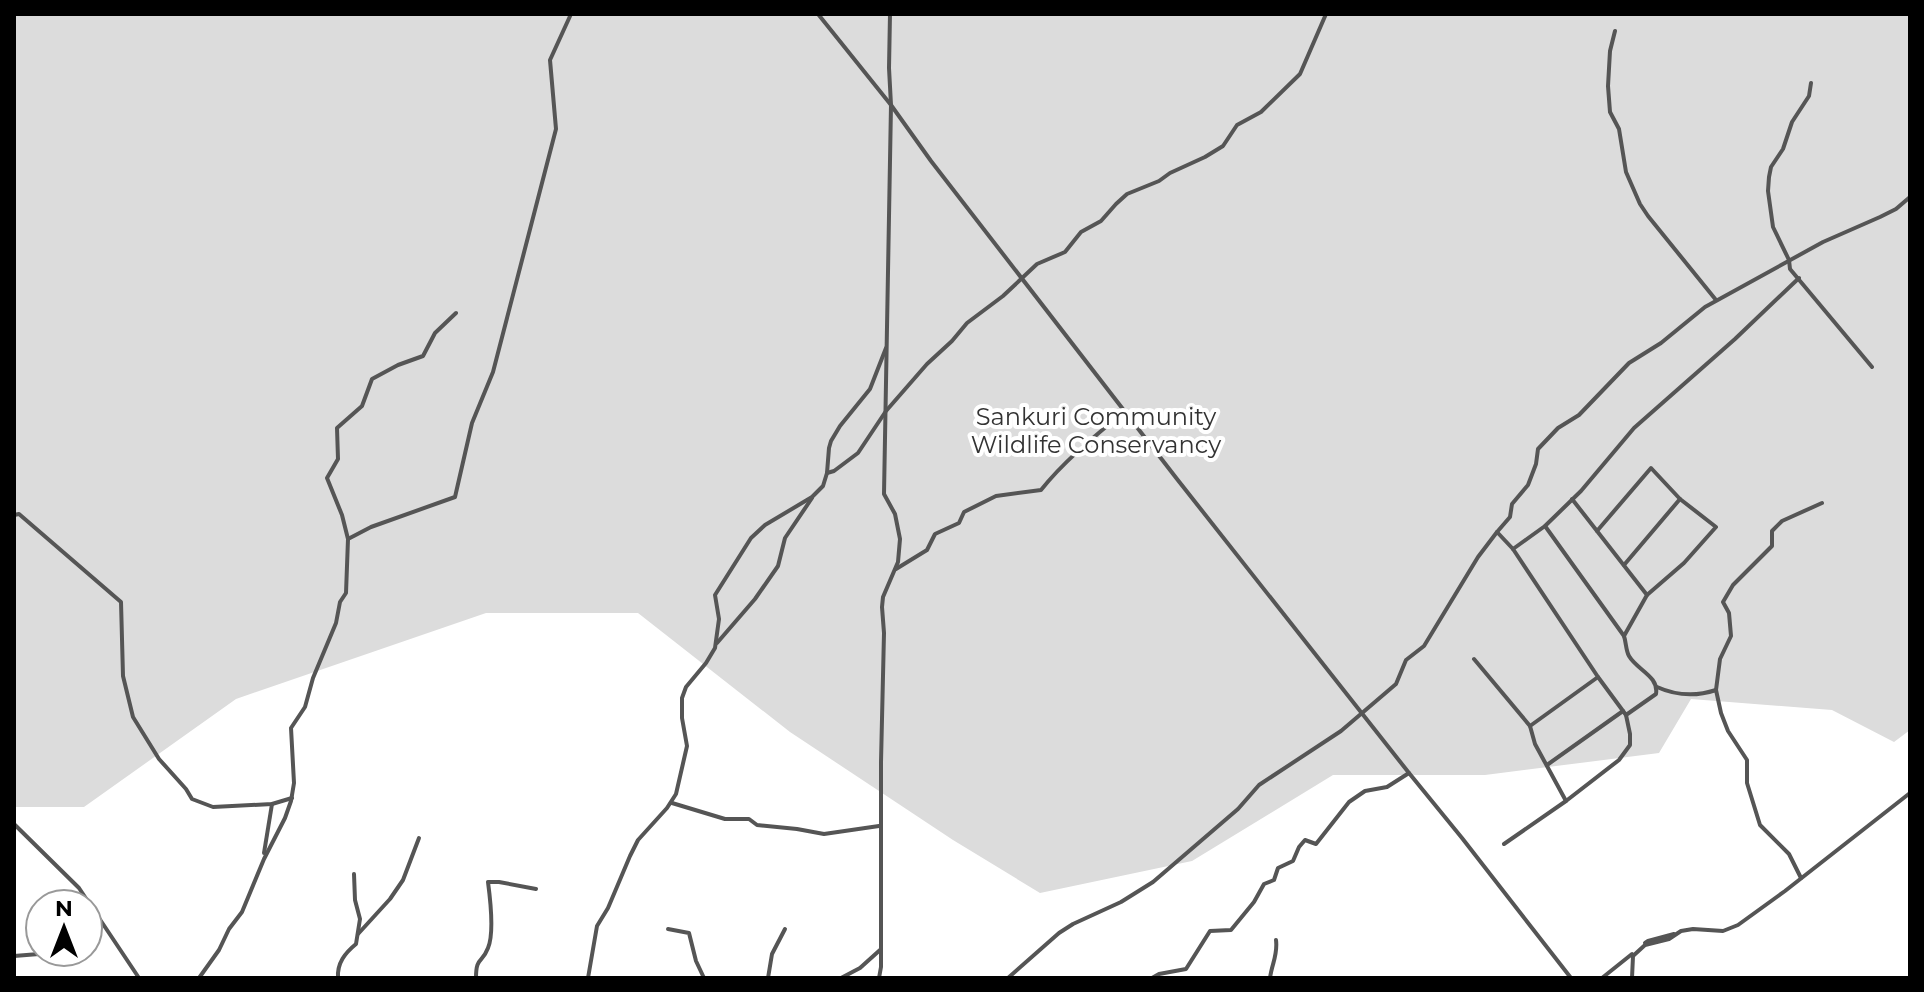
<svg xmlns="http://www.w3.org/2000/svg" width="1924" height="992" font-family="Montserrat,sans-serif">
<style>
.green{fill:#dcdcdc}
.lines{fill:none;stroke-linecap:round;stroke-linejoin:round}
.minor{stroke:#555;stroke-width:4}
.labels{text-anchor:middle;stroke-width:8;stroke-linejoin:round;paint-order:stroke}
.park-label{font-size:24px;fill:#333;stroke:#fff}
</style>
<rect width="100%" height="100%" fill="#fff"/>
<path class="green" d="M14,14h1896v716l-16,12 -62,-32 -141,-11 -32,54 -174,22h-152l-141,86 -152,32 -87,-53 -163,-108 -152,-119h-152l-250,86 -152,108h-70z"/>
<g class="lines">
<g class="minor">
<path d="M818,14l73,91 40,56 246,318 232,294 53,65 109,140"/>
<path d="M1615,31l-5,20 -2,35 2,26 9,17 7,43 14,32 8,12 68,84"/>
<path d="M1811,83l-2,13 -17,26 -9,27 -12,18 -2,10 -1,14 5,36 16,33 1,9 82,98"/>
<path d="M827,473l7,-2 24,-18 28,-42 41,-47 25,-23 15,-18 36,-27 34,-32 28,-12 16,-20 20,-11 15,-17 11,-10 32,-13 11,-8 35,-16 18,-11 14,-21 24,-13 39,-38 26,-60"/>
<path d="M14,515l5,-1 102,88 2,74 10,41 26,42 27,30 6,10 21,8 59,-3 20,-6"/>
<path d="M1545,526l79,110"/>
<path d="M1597,531l54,-63 29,31 36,28 -32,36 -37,32"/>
<path d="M1497,532l16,17 85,128"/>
<path d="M348,539l23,-12 84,-30 17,-74 21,-51 63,-243 -6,-69 21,-46"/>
<path d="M1513,549l32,-23 36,-35 53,-63 101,-89 64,-61"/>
<path d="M1624,565l56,-66"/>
<path d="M896,569l31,-19 8,-16 24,-11 5,-11 32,-16 45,-6c24,-30 54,-54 84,-79"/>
<path d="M717,643l38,-44 23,-33 7,-28 27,-40"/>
<path d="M1474,659l56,67 5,18 31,57"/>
<path d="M1657,687c20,9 38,10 59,3l5,23 7,18 19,29v23l13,42 29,29 12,24"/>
<path d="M1716,690l4,-31 11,-23 -2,-23 -6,-11 10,-17 39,-39v-15l10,-10 40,-18"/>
<path d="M1530,726l68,-49 28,38"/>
<path d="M1547,765l76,-54"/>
<path d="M672,803l53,16h24l8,6 40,4 27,5 55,-8"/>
<path d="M14,824l65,64 60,90"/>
<path d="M1504,844l62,-43 53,-41 11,-15v-11l-4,-19 30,-21c3,-18 -19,-24 -27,-38 -3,-5 -3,-14 -5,-20l23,-41 -75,-96"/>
<path d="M264,853l8,-49"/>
<path d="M668,929l21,4 7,28 8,17"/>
<path d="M358,934l32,-35 13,-19 16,-42"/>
<path d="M1645,943l3,-2 26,-7"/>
<path d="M14,956l25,-2"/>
<path d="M199,978l20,-28 10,-21 13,-17 22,-53 21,-41 6,-17 3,-18 -3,-55 14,-21 8,-29 23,-55 4,-21 6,-9 2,-54 -6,-24 -15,-37 11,-19 -1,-31 25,-22 10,-27 26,-14 25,-9 12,-23 21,-20"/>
<path d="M338,978c-1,-15 7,-25 18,-34l4,-25 -5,-19 -1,-26"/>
<path d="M476,978c0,-22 6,-14 12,-30 6,-14 2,-51 0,-66h11l37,7"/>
<path d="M588,978l9,-52 11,-18 22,-52 8,-16 29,-32 9,-14 11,-48 -5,-28v-20l4,-11 20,-24 9,-15 4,-29 -4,-24 36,-57 14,-13 47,-28 11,-11 4,-13 2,-25 2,-7 9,-15 30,-37 16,-41"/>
<path d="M768,978l4,-24 13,-25"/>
<path d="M841,978l19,-10 20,-18"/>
<path d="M879,978l2,-11v-205l3,-129 -2,-26 1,-10 15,-35 2,-23 -5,-25 -11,-20 7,-389 -2,-37 1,-54"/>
<path d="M1008,978l51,-45 14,-9 48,-22 32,-20 85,-73 21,-24 82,-54 55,-47 10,-24 18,-14 54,-89 19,-25 13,-15 2,-13 16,-19 8,-21 2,-15 20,-21 21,-13 50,-52 32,-20 44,-36 118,-65 57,-25 16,-8 14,-12"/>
<path d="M1152,978l7,-4 27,-5 24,-38 21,-1 23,-28 10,-18 10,-4 4,-12 15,-7 6,-14 6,-7 11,4 33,-42 16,-11 22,-4 22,-14"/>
<path d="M1270,978c2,-15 8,-23 6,-38"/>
<path d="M1602,978l30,-24"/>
<path d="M1632,978l1,-22 12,-11 24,-6 12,-8 12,-2 30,2 15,-6 47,-34 125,-98"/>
</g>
</g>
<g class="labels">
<g class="park-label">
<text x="1096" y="425">Sankuri Community<tspan x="1096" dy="28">Wildlife Conservancy</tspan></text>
</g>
</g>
<rect width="1924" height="992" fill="none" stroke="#000000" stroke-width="32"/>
<g transform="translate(64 928)"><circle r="38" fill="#ffffff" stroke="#999999" stroke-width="2"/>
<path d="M0-6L14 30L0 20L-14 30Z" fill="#000000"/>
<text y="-12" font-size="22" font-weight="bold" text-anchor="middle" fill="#000000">N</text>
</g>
</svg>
